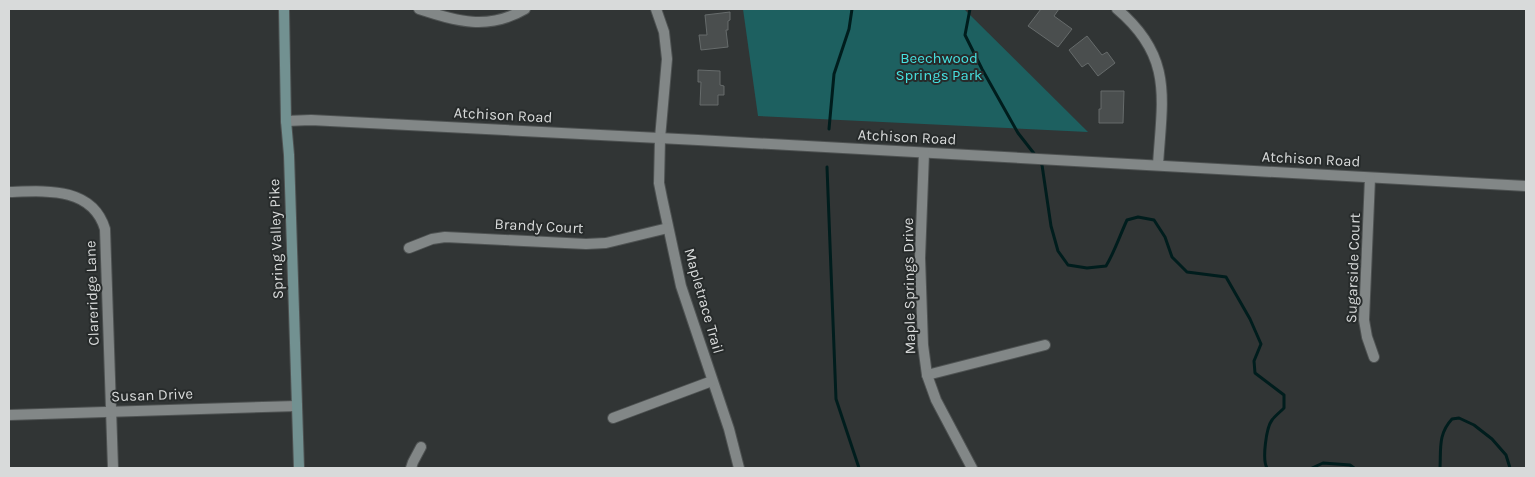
<svg xmlns="http://www.w3.org/2000/svg" width="1535" height="477" font-family="Karla,sans-serif">
<style>
.green{fill:#1d6060}
.lines{fill:none;stroke-linecap:round;stroke-linejoin:round}
.stream{stroke:#001d1d;stroke-width:3}
.building{fill:#4a4e4e;stroke:#666b6b}
.street-casing{stroke:#4e5252;stroke-width:12}
.secondary-casing{stroke:#4e5252;stroke-width:12}
.street{stroke:#828787;stroke-width:10}
.secondary{stroke:#729191;stroke-width:10}
.labels{text-anchor:middle;stroke-width:4;stroke-linejoin:round;paint-order:stroke}
.park-label{font-size:15px;fill:#46e1e0;stroke:#272b2b}
.street-label{font-size:15px;fill:#d8dada;stroke:#272b2b}
</style>
<rect width="100%" height="100%" fill="#313535"/>
<path class="green" d="M743,9h221l124,123 -330,-16z"/>
<g class="lines">
<g class="stream">
<path d="M970,9l-5,26 17,34 36,64 18,23"/>
<path d="M829,129l5,-55 15,-45 3,-20"/>
<path d="M1039,161l3,4 9,61 7,25 10,14 19,3 19,-2c9,-15 14,-31 21,-46l11,-3 16,3 11,17 7,20 15,15 39,5 24,42 11,25 -7,17 1,12 29,22v13c-4,4 -9,8 -12,12 -6,8 -10,40 -5,48"/>
<path d="M827,167l9,232 23,69"/>
<path d="M1312,468l11,-5 27,2 4,3"/>
<path d="M1440,468c1,-19 -2,-34 12,-49l7,-1 15,7 18,14 14,16 4,13"/>
</g>
</g>
<g class="building">
<path d="M1041,9h18l-5,7 18,13 -14,18 -30,-21z"/>
<path d="M730,12v8l-2,1v9h-2l2,17 -27,3 -2,-15h8l-2,-20z"/>
<path d="M1087,36l15,19 5,-3 8,11 -17,13 -10,-13 -6,4 -13,-17z"/>
<path d="M698,70l22,1v14l4,1v9h-6v10h-18l1,-23h-3z"/>
<path d="M1101,91h23l-1,32h-24v-14h2z"/>
</g>
<g class="lines">
<defs>
<g id="street">
<path d="M419,9c37,12 69,22 106,0"/>
<path d="M656,9l8,23 3,27 -7,79 -1,45 3,15 19,88 48,143 10,39"/>
<path d="M1117,9c57,48 45,90 41,156"/>
<path d="M286,121l25,-1 387,20 828,46"/>
<path d="M924,153l-4,105 3,87 4,30 9,25 36,68"/>
<path d="M1370,178l-6,142 3,17 7,20"/>
<path d="M9,192c35,-1 83,-6 96,37l8,239"/>
<path d="M409,248l23,-9 13,-2 141,7 20,-1 62,-15"/>
<path d="M927,375l118,-30"/>
<path d="M9,415l288,-9"/>
<path d="M613,418l99,-37"/>
<path d="M411,468l2,-6 8,-15"/>
</g>
<path id="secondary" d="M284,9l2,112 3,34 10,313"/>
</defs>
<use href="#street" class="street-casing"/>
<use href="#secondary" class="secondary-casing"/>
<use href="#street" class="street"/>
<use href="#secondary" class="secondary"/>
</g>
<g class="labels">
<g class="park-label">
<text x="939" y="63">Beechwood<tspan x="939" dy="17">Springs Park</tspan></text>
</g>
<g class="street-label">
<text transform="translate(503 115) rotate(3)" y="5">Atchison Road</text>
<text transform="translate(907 137) rotate(3)" y="5">Atchison Road</text>
<text transform="translate(1311 159) rotate(3)" y="5">Atchison Road</text>
<text transform="translate(539 226) rotate(3)" y="5">Brandy Court</text>
<text transform="translate(276 239) rotate(-92)" y="5">Spring Valley Pike</text>
<text transform="translate(1353 268) rotate(-88)" y="5">Sugarside Court</text>
<text transform="translate(909 286) rotate(-91)" y="5">Maple Springs Drive</text>
<text transform="translate(92 293) rotate(-92)" y="5">Clareridge Lane</text>
<text transform="translate(704 301) rotate(74)" y="5">Mapletrace Trail</text>
<text transform="translate(152 395) rotate(-2)" y="5">Susan Drive</text>
</g>
</g>
<rect width="1535" height="477" fill="none" stroke="#d8dada" stroke-width="20"/>
</svg>
